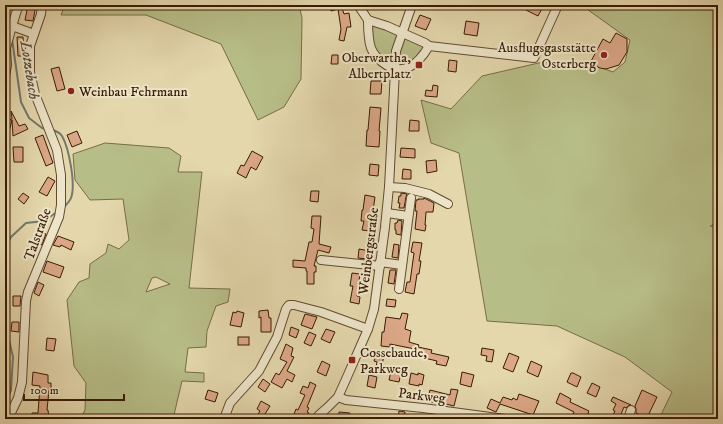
<svg xmlns="http://www.w3.org/2000/svg" width="723" height="424" font-family="'IM FELL DW Pica',serif">
<style>
.green{fill:#b7bd87;stroke:#786c46;fill-rule:evenodd}
.lines{fill:none;stroke-linecap:round;stroke-linejoin:round}
.stream{stroke:#73796e;stroke-width:2}
.building{fill:#dba786;stroke:#381b05}
.minor-casing{stroke:#634a2f;stroke-width:10}
.minor{stroke:#ede5c9;stroke-width:8}
.poi-dot{fill:#8f2418;stroke:#ede5c9;stroke-width:1.5}
.labels{text-anchor:middle;stroke-width:4;stroke-linejoin:round;paint-order:stroke}
.poi-label{font-size:14px;fill:#381b05;stroke:#ede5c9;text-anchor:end}
.street-label{font-size:14px;fill:#381b05;stroke:#ede5c9}
.water-label{font-size:15px;font-style:italic;fill:#554a3a;stroke:#ede5c9}
</style>
<rect width="100%" height="100%" fill="#e4d7ac"/>
<filter id="stains"><feTurbulence type="fractalNoise" baseFrequency=".005" numOctaves="4"/><feColorMatrix values="0 0 0 0 .2 0 0 0 0 .09 0 0 0 0 .02 0 0 0 .5 -.17"/></filter>
<radialGradient id="worn" r=".72"><stop offset=".6" stop-color="#630" stop-opacity="0"/><stop offset="1" stop-color="#630" stop-opacity=".3"/></radialGradient>
<g class="green">
<path d="M65,5h234l3,13 -1,61 -17,28 -26,13 -37,-76 -75,-29h-85z"/>
<path d="M586,5h132v414h-59l13,-27 -47,-35 -68,-31 -70,-5 -28,-168 -28,-10 -10,-43 30,9 31,-33 61,-14h43l27,10 12,-10 5,-22 -46,-33z"/>
<path d="M373,25h3l45,19 2,3v4l-13,12 -9,2 -11,-2 -12,-7 -4,-8 -3,-20z"/>
<path d="M105,143l64,5 12,8 -3,16h24l-13,116 41,1 -2,13 -12,4 -9,25 -1,16 -18,1 -3,24 19,1v9l-22,-1 -9,38h-93l5,-9 1,-27 -12,-17 -7,-66 12,-18 10,-4 1,-14 16,-11 2,-9 11,5 10,-9 -6,-41 -33,1 -15,-20 -2,-26zM156,277l14,7 -24,8 6,-14z"/>
</g>
<g class="lines">
<g class="stream">
<path d="M13,37l-1,2 9,63 8,16 13,10 4,1"/>
<path d="M52,130c4,1 8,3 10,6 7,12 14,49 9,62 -1,3 -5,7 -7,9"/>
<path d="M711,226l7,-2"/>
<path d="M5,248l6,-11 15,-14 18,-2 13,-9"/>
<path d="M5,278l2,7 -2,9"/>
<path d="M5,335l4,5 4,17 -2,33 -6,14"/>
</g>
</g>
<g class="building">
<path d="M28,5h8l-3,16 -8,-1z"/>
<path d="M330,5h15l1,2 -4,1 2,6 5,-1 2,14h-4l-3,14 -5,-1 2,-11 -3,-20 -7,2z"/>
<path d="M529,5h15l-6,11 -12,-6z"/>
<path d="M420,15l11,4 -5,11 -11,-4z"/>
<path d="M466,21l13,2 -2,13 -13,-2z"/>
<path d="M616,33l11,6v13l-8,13 -13,4 -6,-1 -10,-5 13,-24 7,4z"/>
<path d="M17,37h6l1,19h-6z"/>
<path d="M332,55h6v9h-7z"/>
<path d="M449,60l8,1 -1,11 -8,-1z"/>
<path d="M59,67l6,22 -8,2 -6,-22z"/>
<path d="M371,81h11l-1,13h-11z"/>
<path d="M433,85l5,1 -1,11 -12,-1 1,-6 6,1z"/>
<path d="M370,107l11,1 -2,23h1l-1,16 -13,-1 1,-16h1z"/>
<path d="M11,111l8,15 6,-2 3,5 -15,7 -1,-16 -3,12 -4,-10 7,-3z"/>
<path d="M410,120l9,1v10h-10z"/>
<path d="M77,131l5,12 -10,4 -5,-12z"/>
<path d="M43,135l10,28 -7,3 -11,-28z"/>
<path d="M13,147h10v15h-9z"/>
<path d="M401,148l14,1v9l-15,-1z"/>
<path d="M252,151l11,6 -7,13 -5,-3 -5,11 -9,-5 4,-8 3,1z"/>
<path d="M436,160l1,11 -10,2 -1,-12z"/>
<path d="M370,164l9,1 -1,11 -9,-1z"/>
<path d="M403,169l8,1v9h-9z"/>
<path d="M48,177l7,4 -8,15 -8,-4z"/>
<path d="M311,191h8l-1,11 -8,-1z"/>
<path d="M23,193l6,4 -5,7 -6,-5z"/>
<path d="M401,193l6,1 -1,3 -2,11h-5l1,-5h-2l1,-7h2z"/>
<path d="M365,195l10,2 -5,34 -8,-1 2,-9h-3l1,-11h1z"/>
<path d="M424,198l10,5 -1,9h-7l-1,13h1l-1,6 -10,-2 2,-18h-2l1,-11h2v-1h6z"/>
<path d="M312,216h9l-2,28 12,3 -2,6 -11,-3 -4,16h2v6h-2v12h-7v-13h-1v-3l-13,-1v-7l12,1 4,-19h3l2,-13 -3,-1z"/>
<path d="M398,220l4,1 -1,14 -5,-1v-4h-1v-7h2z"/>
<path d="M39,232l7,2 -4,11 -7,-3z"/>
<path d="M58,236l16,6 -3,8 -10,-5 -1,2 -7,-2z"/>
<path d="M413,242l9,1 -3,18h2l-2,13h-2l-3,20 -9,-2 2,-10h3l4,-29 -3,-1z"/>
<path d="M394,244l5,1 -1,13 -6,-1z"/>
<path d="M359,249l10,2 -2,8 -9,-1z"/>
<path d="M47,261l17,6 -4,11 -17,-6z"/>
<path d="M390,270h6l-2,14 -6,-1z"/>
<path d="M352,273l8,1 -3,22 3,1 -1,7 -9,-2 3,-16h-3z"/>
<path d="M38,282l6,3 -5,11 -5,-3z"/>
<path d="M13,296h8l-1,10h-7z"/>
<path d="M387,299l9,1 -1,7 -9,-1z"/>
<path d="M268,310l1,8h2v14h-10v-15l-2,1v-7z"/>
<path d="M237,311l7,2 -3,14 -11,-2 3,-13 3,1z"/>
<path d="M402,313l6,1 -3,15 6,2 -2,11 10,3 -1,2 14,3 -1,3 18,4 -3,9 -10,-2 1,-3 -21,-5 1,-2 -3,-1 1,-4 -25,-5v3l-9,-1 1,-14h2l2,-15 14,2z"/>
<path d="M305,314l12,3 -5,12 -11,-4z"/>
<path d="M12,322h7v10l-8,-1z"/>
<path d="M291,327l8,3 -3,8 -7,-3z"/>
<path d="M326,329l9,3 -5,11 -9,-4z"/>
<path d="M309,332l7,3 -5,11 -7,-3z"/>
<rect x="238" y="337" width="11" height="8"/>
<path d="M47,338l9,1 -2,12 -8,-1z"/>
<path d="M286,344l7,4 -2,8 3,1 -7,14 8,4 -3,7 -5,-3 -5,9 -11,-6 5,-9 3,2 8,-13 -7,-3z"/>
<path d="M482,348l12,2 -2,12 -6,-1 1,-5 -6,-1z"/>
<path d="M376,353l8,1 -2,12 3,1 -1,6 -9,-1 2,-10 -3,-1z"/>
<path d="M509,353l10,4 -6,15 -10,-4z"/>
<path d="M322,361l8,4 -4,11 -9,-4z"/>
<path d="M531,361l11,5 -4,11 -11,-5z"/>
<path d="M391,371l10,2 -2,9 -10,-2z"/>
<path d="M33,372l15,3v8h3v7h-2l-2,20h1l1,9h-17v-6h6l2,-27 -8,-1z"/>
<path d="M462,372l12,3 -3,12 -11,-3z"/>
<path d="M411,373l7,2v-2l6,2 -2,10 -3,-1v2l-10,-2z"/>
<path d="M571,373h2l8,4 -4,10 -10,-5z"/>
<path d="M369,375l8,2 -2,11 -8,-2z"/>
<path d="M263,379l7,5 -5,8 -7,-5z"/>
<path d="M310,382l6,3 -9,22 2,1 -2,4 2,1 -3,5 -2,-1 -1,2h-5l-5,-2 3,-8 2,1 7,-15 -5,-2 3,-7 5,2z"/>
<path d="M592,383l8,4 -4,10 -9,-4z"/>
<path d="M451,389l7,1 -4,16 -12,-3 -1,1 -14,-3 3,-11 20,5z"/>
<path d="M208,390l10,3 -3,9 -10,-3z"/>
<path d="M642,390l15,7 -10,21 -11,-5v-4l-1,-3z"/>
<path d="M560,393l11,6 -1,3 19,9 -3,8h-8l-6,-3 2,-4 -18,-9z"/>
<path d="M519,394l20,7 -6,14 -33,-11 -4,8 -9,-4 4,-9 9,4 3,-6 9,3 1,-2 4,2z"/>
<path d="M613,397l18,8 -3,1 -2,2 -2,-1 -5,12h-8l4,-8 -2,-1 3,-6 -5,-3z"/>
<path d="M261,401l9,5 -5,8 2,1 -2,4h-10l5,-8 -3,-2z"/>
<path d="M399,411l6,1 -1,7h-6z"/>
<path d="M339,412l11,1 -1,6h-11z"/>
</g>
<g class="lines">
<defs>
<g id="minor">
<path d="M358,5l10,15"/>
<path d="M368,20c0,9 0,19 3,28 2,5 6,10 11,14 20,16 36,3 47,-16"/>
<path d="M368,20l19,6 38,17 4,3"/>
<path d="M12,26l5,-16"/>
<path d="M429,46l105,12 24,-53"/>
<path d="M5,76l2,-11 -1,-17 6,-22 22,8"/>
<path d="M389,187l16,1 24,6 19,10"/>
<path d="M387,213l21,3"/>
<path d="M321,260l59,6"/>
<path d="M380,262l22,3"/>
<path d="M399,289l12,-91"/>
<path d="M338,397l8,3 77,8 82,11"/>
<path d="M8,419l10,-21 4,-16 4,-81 2,-9 31,-75 2,-12v-30l-4,-25 -22,-56 -5,-22v-26l11,-32 1,-9"/>
<path d="M224,419l6,-16 29,-32 18,-34 9,-28 3,-4h5l27,7 47,17"/>
<path d="M316,419l3,-4 9,-8 10,-10 9,-20 21,-48 6,-20 11,-82 4,-40 7,-136 15,-43"/>
<path d="M444,419v-8"/>
<path d="M628,419l3,-9"/>
</g>
</defs>
<use href="#minor" class="minor-casing"/>
<use href="#minor" class="minor"/>
</g>
<g class="poi-dot">
<circle cx="604" cy="55" r="4"/>
<rect x="415" y="61" width="8" height="8" rx="2"/>
<circle cx="71" cy="91" r="4"/>
<rect x="348" y="356" width="8" height="8" rx="2"/>
</g>
<g class="labels">
<g class="poi-label">
<text x="596" y="52">Ausflugsgaststätte<tspan x="596" dy="16">Osterberg</tspan></text>
<text x="411" y="62">Oberwartha,<tspan x="411" dy="16">Albertplatz</tspan></text>
<text x="79" y="96" text-anchor="start">Weinbau Fehrmann</text>
<text x="360" y="357" text-anchor="start">Cossebaude,<tspan x="360" dy="16">Parkweg</tspan></text>
</g>
<g class="street-label">
<text transform="translate(37 234) rotate(-70)" y="5">Talstraße</text>
<text transform="translate(368 251) rotate(-83)" y="5">Weinbergstraße</text>
<text transform="translate(422 395) rotate(7)" y="5">Parkweg</text>
</g>
<g class="water-label">
<text transform="translate(30 70) rotate(81)" y="5">Lotzebach</text>
</g>
</g>
<rect width="723" height="424" fill="none" stroke="#e4d7ac" stroke-width="20"/>
<rect x="6" y="6" width="711" height="412" fill="none" stroke="#381b05" stroke-width="2"/>
<rect x="10" y="10" width="703" height="404" fill="none" stroke="#381b05"/>
<path d="M24 394v6h100v-6" fill="none" stroke="#381b05" stroke-width="2"/>
<text x="30" y="394" font-size="12" fill="#381b05" stroke="#ede5c9" stroke-width="3" paint-order="stroke">100 m</text>
<rect width="100%" height="100%" filter="url(#stains)"/>
<rect width="100%" height="100%" fill="url(#worn)"/>
</svg>
